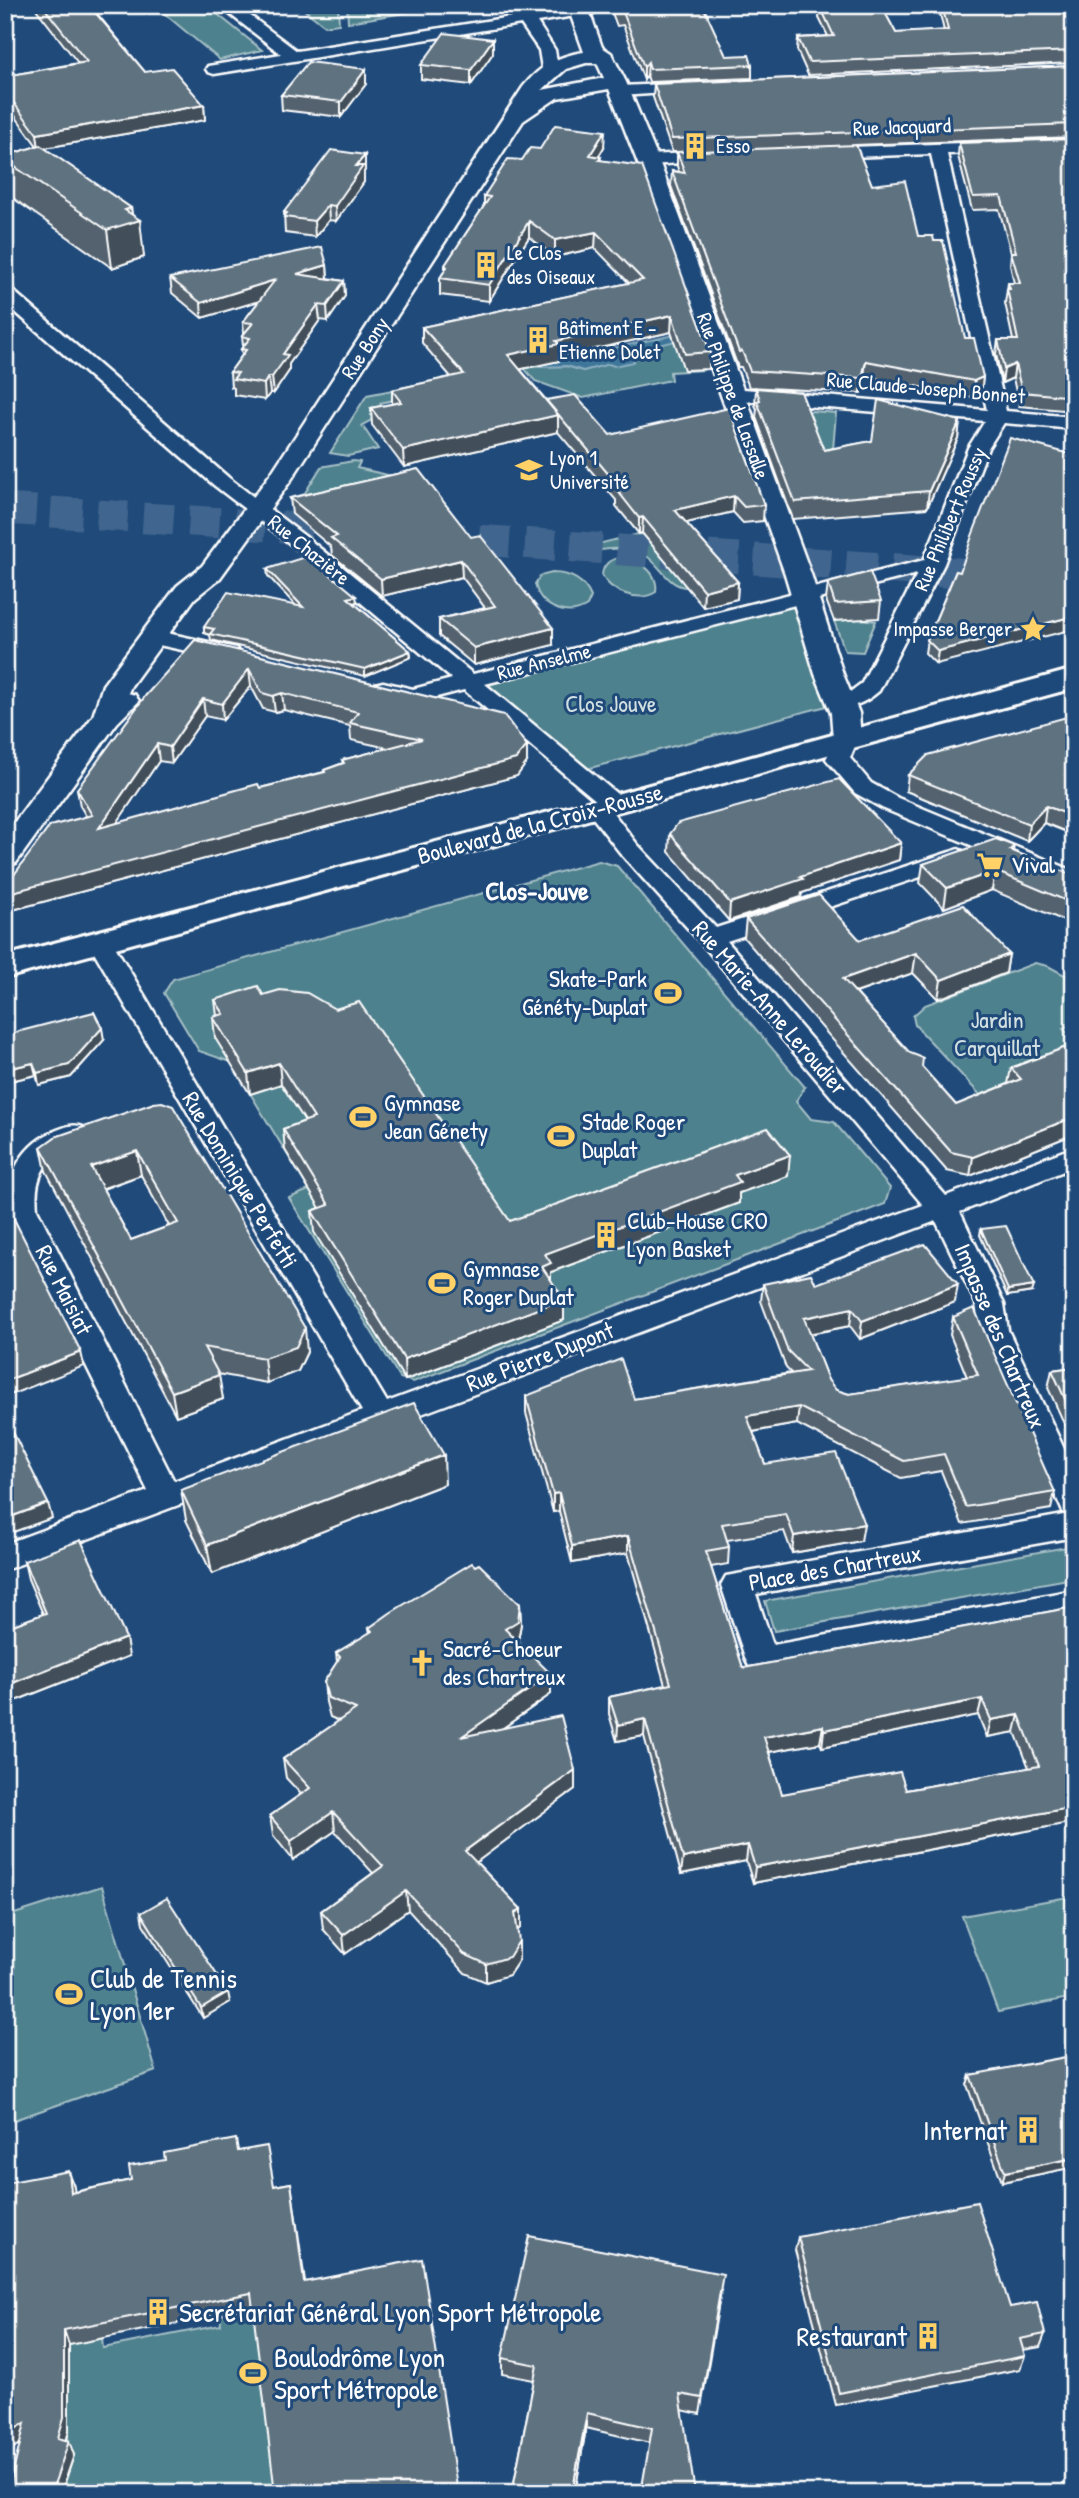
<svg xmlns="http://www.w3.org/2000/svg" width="1079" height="2498" font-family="'Patrick Hand',sans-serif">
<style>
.green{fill:#4e818d;stroke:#a6c0c6;stroke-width:2}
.water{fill:#3e7698;stroke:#8badc1;stroke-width:2}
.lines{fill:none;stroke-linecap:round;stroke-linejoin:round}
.primary-tunnel{stroke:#41658e;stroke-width:31;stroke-dasharray:31 15;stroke-linecap:butt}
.minor-casing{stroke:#fff;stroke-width:5}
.tertiary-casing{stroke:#fff;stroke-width:5}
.secondary-casing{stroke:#fff;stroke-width:6}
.minor{fill:#1f4a7a;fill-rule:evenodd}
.tertiary{fill:#1f4a7a;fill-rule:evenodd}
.secondary{fill:#1f4a7a;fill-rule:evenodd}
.wall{fill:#52626e;stroke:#fff;stroke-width:2;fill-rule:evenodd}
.shaded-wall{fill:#42505a;stroke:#fff;stroke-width:2}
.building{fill:#5f7280;stroke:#fff;stroke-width:2;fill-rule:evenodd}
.labels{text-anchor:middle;stroke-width:6;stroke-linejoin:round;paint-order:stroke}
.far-street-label{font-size:21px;fill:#fff;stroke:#1f4a7a}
.far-poi-label{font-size:21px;fill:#fff;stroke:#1f4a7a;text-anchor:start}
.park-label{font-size:24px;fill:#d3e0e2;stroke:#1f4a7a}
.street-label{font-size:24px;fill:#fff;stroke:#1f4a7a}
.poi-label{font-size:24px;fill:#fff;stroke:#1f4a7a;text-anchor:start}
.neighbourhood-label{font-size:26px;font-weight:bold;fill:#fff;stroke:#1f4a7a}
.near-poi-label{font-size:28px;fill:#fff;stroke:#1f4a7a;text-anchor:start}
</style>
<rect width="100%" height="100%" fill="#1f4a7a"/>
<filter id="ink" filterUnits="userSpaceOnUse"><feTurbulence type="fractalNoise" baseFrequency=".0143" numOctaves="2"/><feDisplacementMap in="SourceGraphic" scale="14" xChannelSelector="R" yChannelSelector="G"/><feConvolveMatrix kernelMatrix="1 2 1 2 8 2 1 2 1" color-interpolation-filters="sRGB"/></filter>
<g filter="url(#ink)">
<g class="green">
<path d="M154,5h52l56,45 -42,10z"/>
<path d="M338,5l1,19 -14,2 -23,-18z"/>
<path d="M347,5h35v2l21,2 3,-4h48l-106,17z"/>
<path d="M690,331l13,39 -33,2 1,8 -88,18 -48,-17 -12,-14 44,-1 16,5 52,-15 1,-5z"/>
<path d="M429,383l7,8 -56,12 7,9 -25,13 16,24 -30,7 -18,-3 37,-58z"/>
<path d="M812,411l24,2 -3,37 23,10 -41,-12 -14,-36z"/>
<path d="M353,461l7,1 -3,6 35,8 -47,12 -9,-1 -6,6 -38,21 29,-47z"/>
<path d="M642,533l46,54c-19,1 -28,-23 -43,-32 -21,-11 -44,-5 -66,-1l-5,-4z"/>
<path d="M618,558c19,0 41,13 38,34 -17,11 -46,0 -54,-17 1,-10 7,-15 16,-17z"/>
<path d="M552,573c17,0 32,7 39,24l-4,9c-20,13 -47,1 -52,-22l5,-8z"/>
<path d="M804,595l38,107 -263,69 -112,-90z"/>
<path d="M861,619l15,2 -13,31 -18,-1 -11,-30z"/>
<path d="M599,861l18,5 188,221 -9,14 15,18 23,3 56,66 -5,16 -472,178 -13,-4 -111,-180 20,-8 -78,-128 -32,-11 -35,-58 9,-14z"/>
<path d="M1035,963l13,3 26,14v44l-11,5 11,10 -16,24 -76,34 -67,-72 -2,-9 12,-11z"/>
<path d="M1066,1547l8,16v15l-300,53 -9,-30z"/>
<path d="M102,1886l54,185 -151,52v-206z"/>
<path d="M1074,1896v101l-76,15 -36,-96z"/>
<path d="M423,2275l34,218h-395l12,-38 -11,-3 6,-21v-86l33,-7 1,10 118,-23 -1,-10z"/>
</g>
<path class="water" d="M678,334l5,5 -47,12 -3,11 -19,4 -5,-2 -26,7 -16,-5 -27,1 -4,-2z"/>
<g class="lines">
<g class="primary-tunnel">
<path d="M5,509l358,23"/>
<path d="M433,537l641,44"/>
</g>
<defs>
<g id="minor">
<path d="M218,5h18l61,46 220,-35 -6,-11h13l8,8 68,-8 2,3 -8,5 -57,9 18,28 3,18 -8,5 -8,-5 -3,-18 -18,-26 -307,50 -6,-2 -2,-3 2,-3 73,-12z"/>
<path d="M690,83l8,5 -2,3 -76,5 -8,-5 8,-5z"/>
<path d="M1074,139v10l-127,5 59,257 68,6v12l-70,-6 -16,25 -44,116 -65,127c-14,12 -28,19 -47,14l-3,-5 3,-5 18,-3 12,-9 55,-109 -432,110 138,115 4,5 -4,5 -12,1 26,34 79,84 234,-76 8,-3 8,3 4,5 -4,5 -239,79 219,255 128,-49v20l-114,45 44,92 4,26 66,140v67l-318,57 17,51 301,-55v26l-312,58 -11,-4 -5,-10 -25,-75 5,-9 343,-62 -6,-2 -4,-9 -79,-173 -4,-26 -40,-83 -931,349v-26l143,-53 -139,-282c-3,-35 14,-66 48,-79 10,-4 16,-6 26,-3l4,7c-4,8 -9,8 -17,12 -27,13 -36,34 -33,63l137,272 188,-70 -273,-468 3,-6 9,-2 9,2 3,6 274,459 536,-197 -221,-261 -81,-90 -35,-45 4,-5 8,-2 -134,-112 -51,13 -38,-9 -3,-5 3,-5 8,-2 30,7 39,-10 -155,-130 -82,-63 -210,-183v-15l6,1 218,189 82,63 162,133 451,-114 44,-112 17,-27 -253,-21 -10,-6 10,-6 255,22 -56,-256 -109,4 -8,-5 8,-5z"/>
<path d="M715,152l8,5 -2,4 -74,4 -8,-5 8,-5z"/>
<path d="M153,630l83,18 3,5 -3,5 -8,2 -83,-18 -3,-5 3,-5z"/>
<path d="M847,732l8,2 3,5 -8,19 21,25 27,15 176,73v17l-192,-80 -27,-15 -29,-34 13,-25z"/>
</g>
<path id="tertiary" d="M567,5h20l15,42 9,6 15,29 35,84 150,408 32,100 16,39 2,26 -4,6 -10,3 -10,-3 -4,-6 -2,-26 -16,-39 -30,-100 -146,-408 -30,-77 -52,9 -34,23 -232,359 -71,98 -25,20 -64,88 -3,7 7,2 4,6 -22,22 -101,140 -11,2v-30l88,-119 10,-31 74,-99 25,-20 70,-94 251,-385c17,-21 34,-31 61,-35zM586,63h11l7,15 -62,12 24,-21z"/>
<path id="secondary" d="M1074,669v19l-1069,290v-22l582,-154z"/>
</defs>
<use href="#minor" class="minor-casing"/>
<use href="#tertiary" class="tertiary-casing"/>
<use href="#secondary" class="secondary-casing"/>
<use href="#minor" class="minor"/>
<use href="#tertiary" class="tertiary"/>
<use href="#secondary" class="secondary"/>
</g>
<g class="wall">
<path d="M33,5h57l55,67 59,33 1,15 -161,28 87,60 1,6 12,43 -32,11 -105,-74 -2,-13v-25l32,-10 -32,-44v-26l73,-13z"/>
<path d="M609,5h35l3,6 79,45 26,9v13l-103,4 -2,-7 -3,5 -21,-55 -6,1z"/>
<path d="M819,5h62l15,28 48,-2 -6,-26h136v58l-266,12 -11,-25 1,-12 30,-2 -9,-18 1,-10z"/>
<path d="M493,39v14l-22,32 -50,-6v-14z"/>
<path d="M1074,66v71l-218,8 16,40 46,51 65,141 -2,16 -9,4 -108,-21 -3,17 -112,-6 -8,-20h-3l-67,-181 1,-15 7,1 -2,-6v-14h-5l-19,-55 1,-13z"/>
<path d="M366,69v15l-25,33 -59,-7 -1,-15z"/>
<path d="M1074,139v272l-55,-5 -6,-28 -11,5 -6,-29 2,-14h15l-8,-37 3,-20h6l-4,-18 1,-12 -12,-44 -27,1 -14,-54 1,-13z"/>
<path d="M604,147l-5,9 111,196 -1,17 -25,1 -13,-38 -112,25v4l-39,8 26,31 64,35 154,70 -1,16 -20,2 -10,-11 -47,11 52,59 -1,17 -34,8 -61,-74 -3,1 -23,-28v-6l-58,-68 -154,35 -32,-42 -1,-17 21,-4v-14l59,-13 -29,-34v-16l207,-44 -34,-35 -40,9 -26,-20 -40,64 -49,-6v-17l5,-8v-5l39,-59v-10l56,-47z"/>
<path d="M365,155v15l-1,2v10l-28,39 -7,-1 -14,17 -30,-4 -1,-21z"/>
<path d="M327,265l1,13 16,3 1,15 -17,25 -8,-1 -31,44v7l-15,22h-4l-5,7 -31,-5v-7l-3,-1 -1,-15 12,-17 -1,-6 2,-3 -1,-10 2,-2 -1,-12 16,-21 -57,17 -30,-25 -2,-15z"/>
<path d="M756,388l68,62 48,-9 88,-20 -2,17 -31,70 -134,11 -37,-102 1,-8 -2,-4z"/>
<path d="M418,469l135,176 -79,20 -35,-29v-17l46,-11 -23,-31 -80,19 -50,-41 -1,-8 -39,-33 -2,-16z"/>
<path d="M267,569l90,33 -3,1 56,48 1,6 -46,19 -154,-36 -1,-5 -6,-2v-6l92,-21 -28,-30z"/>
<path d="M956,571l-20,93 -11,-11 2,-13z"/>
<path d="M828,583l53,18 -2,17 -45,3 -8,-21z"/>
<path d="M195,640l332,122 -10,14 -512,136v-25l81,-71 -6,-10 -3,-17zM251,686l12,23 12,3 9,-2 66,16 1,14 37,8 -46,12 1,3 -19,7v2l-208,52 43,-63 13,2 33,-47 18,4z"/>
<path d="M1074,715v120l-30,-12 -17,18 -121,-50 2,-16z"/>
<path d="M670,834l231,9 -2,17 -97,33 -1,4 -72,24 -60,-69z"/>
<path d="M1014,846l-1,5 61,25v49l-82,-35 -48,18 -24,-25 3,-19z"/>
<path d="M746,919l114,21 149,14 -3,19 -68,26 -25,-26 -57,20 100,112 52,-21 3,-16 58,-22 2,-9 3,-1v98l-104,42 -23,-5 -203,-233z"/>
<path d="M263,995l247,226 278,-45 -49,17v10l-188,69v8l13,40 -159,60 -91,-148 -2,-21 8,-3 -35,-58 -2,-21 22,-8 -24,-37 -31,10 -35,-56 -2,-21 4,-1 -2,-16z"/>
<path d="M5,1035l99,5 -33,37 -32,8 -3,-10 -26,6 -5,-13z"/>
<path d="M154,1103l153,249 -9,19 -31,12 -49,-9 5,25 -47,17 -130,-245 -5,-24zM141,1175l28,51 -38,14 -28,-51z"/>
<path d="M981,1229l51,63 -25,4 -27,-61z"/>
<path d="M763,1284h53l139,18 -95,37 -10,-13 -40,8 18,46 8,10 13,4 118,-17 -17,-42 3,-18 102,175 -4,17 -89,15 -21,-53 -40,7 -104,-54 -44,8 12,32 96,77 -69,12 -8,-22 -57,9 2,7 -1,17 -17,3 32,101 331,-61v215l-321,61 -7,-22 -65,13 -37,-138 -27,5 -8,-27v-17l56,-12 -37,-132 -56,10 -13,-52 -6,1 -27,-99v-17l108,3 157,-26 -5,-5 -25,-67zM978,1715l9,22 28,-5 14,36 -123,22 -124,4 -13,-42 51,-9 2,4z"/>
<path d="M1074,1367v78l-26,-57 4,-18z"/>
<path d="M445,1484l-233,90 -26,-54 -5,-30z"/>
<path d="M24,1561l105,95 -124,49v-77l38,-14 -15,-35z"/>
<path d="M520,1604l1,20 -3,17 33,53 -49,35 73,41v19l-99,73 45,47v18l-4,3 2,30 -10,15 -23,7 -21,-9 -57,-63 -63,44 -22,-25 -2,-18 52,-38 -38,-42 -42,29 -20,-25 -3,-19 31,-22 -15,-16 -3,-19 56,-38 -9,-4 -4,-15 -2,-20 13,-20 -1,-9 34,-20 -1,-5z"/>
<path d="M141,1913l89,89 -27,16 -60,-94z"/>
<path d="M1074,2063v104l-72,15 -35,-97 3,-10z"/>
<path d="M239,2151l35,35 17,-3 14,99 -53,26 -183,37v86l-2,9 7,15 -13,38h-53l12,-49 54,-257v5l57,-12z"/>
<path d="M798,2237l212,70 35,27 -5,13 -17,3 2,6 -5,13 -184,36 -41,-155z"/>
<path d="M721,2291l-21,123 -18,-4 -32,33 -64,-15 -11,65h-63l22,-113 -32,-6v-16z"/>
</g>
<g class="shaded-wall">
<path d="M493,39v14l-22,32v-15z"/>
<path d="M648,62l-1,13 -3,5v-13z"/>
<path d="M366,69v15l-25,33v-15z"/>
<path d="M204,105l1,15 -166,29 -2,-15z"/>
<path d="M605,131l-1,16 -14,24v-16z"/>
<path d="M365,155v15l-1,2v10l-28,39 -1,-15 21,-40z"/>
<path d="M328,205l1,15 -14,17 -1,-16z"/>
<path d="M131,208l2,14 7,-2 4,37 -32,11 -5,-38 18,-20z"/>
<path d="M529,221v16l-40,64v-16z"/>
<path d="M596,232l-1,16 -40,9v-17z"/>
<path d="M327,265l1,15 -31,-6z"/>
<path d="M275,280l1,16 -74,22 -1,-15z"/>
<path d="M344,281l1,15 -17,25 -1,-15z"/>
<path d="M318,305l2,15 -31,44v7l-15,22 -2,-16 11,-23z"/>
<path d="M672,315l-1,17 -112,25v4l-51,11v-17l48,-14z"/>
<path d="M866,361l-2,15 -3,17 1,-15z"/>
<path d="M1015,364l-2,14 -11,5 2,-14z"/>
<path d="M268,377l2,16 -5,7 -1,-16z"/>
<path d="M983,377l-2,16 -9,4 2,-16z"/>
<path d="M558,415v17l-154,35 -1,-17z"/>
<path d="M960,421l-2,17 -31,70 2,-17z"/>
<path d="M734,496l-1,16 -59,14 1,-16z"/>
<path d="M643,517l-1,16 -3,1v-16z"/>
<path d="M461,560l1,17 -80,19 -1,-17z"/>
<path d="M738,582l-1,17 -34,8 1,-16z"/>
<path d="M356,596l1,6 -9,2v-6z"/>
<path d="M1074,616v13l-138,35 2,-13z"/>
<path d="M553,628v17l-79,20v-17z"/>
<path d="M410,651l1,6 -46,19v-7z"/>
<path d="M249,669l2,17 -28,34 -1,-16z"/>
<path d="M282,693l2,17 -9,2 -2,-16z"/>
<path d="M203,699l2,17 -33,47 -2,-16z"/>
<path d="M157,744l2,17 -57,84 -3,-17z"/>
<path d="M527,746v16l-10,14 -512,136v-18z"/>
<path d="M1046,806l-2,17 -17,18 2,-17z"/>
<path d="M901,843l-2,17 -97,33 -1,4 -72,24 1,-18 70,-26z"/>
<path d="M995,871l-3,19 -48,18 3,-20z"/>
<path d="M916,953l-3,20 -72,25 2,-19z"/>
<path d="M1009,954l-3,19 -68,26 3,-19z"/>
<path d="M102,1028l2,12 -33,37 -32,8 -2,-12z"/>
<path d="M33,1063l3,12 -26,6 -3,-12z"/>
<path d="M279,1063l2,21 -31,10 -2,-21z"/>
<path d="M1074,1117v17l-104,42 3,-19z"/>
<path d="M137,1151l4,24 -46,16 -4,-24z"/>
<path d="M790,1155l-2,21 -49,17v10l-188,69v12l-9,-17 3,-13 190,-79z"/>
<path d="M958,1284l-3,18 -95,37 2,-18z"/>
<path d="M1034,1286l-2,6 -25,4 1,-6z"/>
<path d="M564,1299v21l-159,60 -1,-21z"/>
<path d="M852,1308l-2,18 -48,9 2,-17z"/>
<path d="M305,1328l2,24 -9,19 -31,12 -3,-25z"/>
<path d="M81,1352l3,14 -79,31v-16z"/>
<path d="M219,1375l4,24 -47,17 -4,-24z"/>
<path d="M799,1407l-2,17 -51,9 1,-17z"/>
<path d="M444,1455l1,29 -233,90 -5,-29z"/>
<path d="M559,1493v18l-6,1v-18z"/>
<path d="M48,1503l4,15 -47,17v-16z"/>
<path d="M864,1524l-3,17 -69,12 2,-17z"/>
<path d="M628,1536v17l-56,10v-17z"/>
<path d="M520,1604l1,20 -3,16 -12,9 -1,-20z"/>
<path d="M126,1638l3,18 -124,49v-19z"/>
<path d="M551,1674v20l-89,63 -1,-20z"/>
<path d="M982,1699l-4,16 -156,32 2,-17z"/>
<path d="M1019,1715l-4,17 -28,5 4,-17z"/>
<path d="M645,1719l-1,17 -27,5 1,-16z"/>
<path d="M823,1726l-3,17 -58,10 2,-16z"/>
<path d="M575,1770v19l-109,81 -1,-19z"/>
<path d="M1074,1807v15l-321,61 2,-16z"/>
<path d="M333,1812l2,19 -42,29 -2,-19z"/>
<path d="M748,1845l-2,16 -65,13 2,-16z"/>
<path d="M406,1891l2,19 -63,44 -2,-19z"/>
<path d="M521,1909v18l-5,5 -1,-19z"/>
<path d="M519,1941v19l-10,15 -23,7v-18z"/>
<path d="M228,1992l2,10 -27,16 -2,-10z"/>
<path d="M1074,2158v9l-72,15 3,-10z"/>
<path d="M69,2171l5,16 2,22 -5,-16z"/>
<path d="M64,2330l5,15v86l-6,21 -5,-14z"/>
<path d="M587,2413l-1,15 -11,65h-3z"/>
<path d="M25,2423l6,14 -26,16v-18z"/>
<path d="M69,2441l5,14 -13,38h-11z"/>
</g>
<g class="building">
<path d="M42,5h47l56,67 27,-4 32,37 -167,29 -32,-43v-15l82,-14z"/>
<path d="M614,5h30l3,6 57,-3 22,48 23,-1 3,10 -102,4 -2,-7 -4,5 -21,-55 -6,1z"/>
<path d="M825,5h56l15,28 52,-3 -6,-25h132v46l-265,11 -11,-24 36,-2 -14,-30z"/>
<path d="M444,33l49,6 -22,31 -50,-5z"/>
<path d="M308,62l58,7 -25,33 -60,-7z"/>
<path d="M1074,66v58l-402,15 -18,-55z"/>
<path d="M555,125l50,6 -15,24 11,2 -2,3 43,6 68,186 -25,2 -13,-39 -116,26 3,3 -51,11 50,60 -155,35 -32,-42 30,-6 -9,-12 72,-16 -42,-47 221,-47 -47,-48 -41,8 -26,-19 -40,64 -49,-7 7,-11 -2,-2 45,-68 -6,-1 24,-37 14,1 8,-12 10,1z"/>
<path d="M1074,139v258l-52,-5 -7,-28 -11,5 -6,-29h20l-11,-51h3l-2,-6h12l-9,-31h5l-15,-56 -28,1 -14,-54z"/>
<path d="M40,145l91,63 -6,2 15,10 -33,10 -102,-70v-4z"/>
<path d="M856,145l16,40 33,-4 13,55h15l1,5h9l22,97h9l9,39 -9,4 -108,-20 -4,17 -112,-7 -8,-20 -3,1 -67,-181 13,2 -8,-21z"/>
<path d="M331,150l34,5 -9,11h7l-28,40 -7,-1 -14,16 -30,-4 3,-4 -3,-1z"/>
<path d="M322,247l5,18 -30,9 47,7 -17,25 -9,-1 -35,49 5,1 -16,22h-4l-4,7 -31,-5 5,-6 -8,-1 16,-22 -5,-1 9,-11 -8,-2 11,-13 -10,-1 32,-42 -74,23 -31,-25z"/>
<path d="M756,388l45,4 23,58 48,-9 6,-41 82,21 -31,70 -134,11 -38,-101 3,-1z"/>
<path d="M575,395l35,40 119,-27 35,97 -20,2 -10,-11 -59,14 63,72 -34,9 -61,-74 -4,1 -22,-28 4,-1 -75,-89z"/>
<path d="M1010,438l64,17v161l-136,35 -11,-11 29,-69 4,1 12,-36z"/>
<path d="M418,469l53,68 9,-2 73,93 -79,20 -35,-29 56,-13 -34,-46 -80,19 -50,-41 6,-2 -47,-38z"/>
<path d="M308,556l48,40 -8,2 62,53 -45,18 -155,-35 4,-5 -10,-2 24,-35 75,15 -36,-38z"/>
<path d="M870,572l11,29 -46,3 -7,-21z"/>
<path d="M195,640l309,75 23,31 -11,13 -511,135v-7l45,-61 42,-11 -15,-26 69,-94zM249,669l13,24 11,3 9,-3 76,19 -8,11 72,16 -80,21 2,3 -20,7 1,2 -65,16 -2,-4 -159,44 58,-84 13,3 33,-48 19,5z"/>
<path d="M1074,715v102l-28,-11 -17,18 -121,-49 20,-20z"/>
<path d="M839,779l62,64 -101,34 3,2 -73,24 -60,-69 8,-11z"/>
<path d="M996,839l18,7 -4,4 64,26v28l-79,-33 -48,17 -24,-24z"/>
<path d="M819,895l41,45 103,-35 46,49 -68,26 -25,-27 -73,26 67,74 13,5 -1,9 34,38 65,-26 -10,-11 63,-24v73l-101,40 -22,-5 -205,-233z"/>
<path d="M258,986l5,9 17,-5 27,3 28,16 24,-7 151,219 258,-93 22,27 -55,20 5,7 -195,72 6,9 -9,4 22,32 -160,60 -92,-148 17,-6 -46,-76 31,-11 -35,-55 -31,10 -35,-56 11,-3 -9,-14z"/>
<path d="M94,1012l8,16 -33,37 -32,8 -4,-10 -26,6 -2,-6v-28z"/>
<path d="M162,1102l11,4 132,222 -9,19 -32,11 -60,-11 15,28 -47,17 -131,-245 14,-10 99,-34zM137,1151l41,72 -47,17 -40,-73z"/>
<path d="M5,1201l76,151 -76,29z"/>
<path d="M1006,1226l28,60 -26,4 -27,-61z"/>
<path d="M925,1244l33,40 -96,37 -10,-13 -48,10 24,62 8,10 13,4 129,-19 -25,-58 21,-9 81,184 -89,15 -22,-53 -40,7 -105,-54 -52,9 18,48 71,-11 28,71 -70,12 -8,-22 -64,10 7,23 -23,4 37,117 331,-61v200l-319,60 -7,-22 -65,13 -38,-139 -27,6 -9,-28 62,-13 -43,-148 -56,10 -13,-53 -6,1 -27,-98 95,-37 13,40 174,-28 -20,-20 -25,-67 48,-10 5,10zM982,1699l9,21 28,-5 20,51 -133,24 -6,-18 -118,22 -18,-57 59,-11 1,4z"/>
<path d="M1074,1367v52l-22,-49z"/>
<path d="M414,1403l30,52 -237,90 -26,-55z"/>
<path d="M5,1416l43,87 -43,16z"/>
<path d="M81,1540l45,98 -121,48v-58l41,-15 -22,-52z"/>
<path d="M472,1563l3,3 4,-2 41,40 -2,17 -13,8 46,45 -90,63 100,-21 14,54 -110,81 56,58 -6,4 4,28 -10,16 -23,7 -22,-10 -58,-63 -63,44 -22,-24 62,-45 -50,-54 -42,29 -21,-25 40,-28 -27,-29 73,-50 -28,-11 -4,-16 16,-25 -4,-4 36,-22 -3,-3 21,-15z"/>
<path d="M167,1898l61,94 -27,16 -60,-95z"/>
<path d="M1066,2057l3,7 5,-1v95l-69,14 -35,-97z"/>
<path d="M236,2139l2,12 29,-5 7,40 17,-3 13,99 118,-23 36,234h-183l-24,-200 -187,37v87l-6,21 11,3 -14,41 -5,11h-42l17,-70 -20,12v-252l64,-12 2,22 60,-13 -2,-14 36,-6 -1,-7z"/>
<path d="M977,2202l33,105 27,-5 8,32 -25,5 5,17 -186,37 -41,-156z"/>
<path d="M529,2236l194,38 -21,124 -22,-4 15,99h-54l11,-65 -65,-15 -15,80h-60l25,-128 -35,-7z"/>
</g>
</g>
<defs>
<symbol id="building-bare" viewBox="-9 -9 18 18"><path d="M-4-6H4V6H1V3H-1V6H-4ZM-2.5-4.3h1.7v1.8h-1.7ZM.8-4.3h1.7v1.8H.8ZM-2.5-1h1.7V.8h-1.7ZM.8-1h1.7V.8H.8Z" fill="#ffd166" stroke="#1f4a7a" stroke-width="2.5" paint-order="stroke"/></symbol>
<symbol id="university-bare" viewBox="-9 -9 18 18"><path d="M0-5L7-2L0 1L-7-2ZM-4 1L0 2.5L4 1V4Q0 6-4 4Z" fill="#ffd166" stroke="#1f4a7a" stroke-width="2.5" paint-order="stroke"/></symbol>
<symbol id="sight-bare" viewBox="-9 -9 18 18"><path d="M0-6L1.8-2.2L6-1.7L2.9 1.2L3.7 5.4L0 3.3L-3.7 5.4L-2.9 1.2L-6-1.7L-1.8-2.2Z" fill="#ffd166" stroke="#1f4a7a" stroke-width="2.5" paint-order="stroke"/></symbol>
<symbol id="supermarket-bare" viewBox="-9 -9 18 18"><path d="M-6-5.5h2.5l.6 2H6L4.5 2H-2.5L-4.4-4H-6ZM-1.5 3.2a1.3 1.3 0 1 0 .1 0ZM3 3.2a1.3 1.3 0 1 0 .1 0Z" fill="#ffd166" stroke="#1f4a7a" stroke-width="2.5" paint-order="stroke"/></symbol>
<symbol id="stadium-bare" viewBox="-9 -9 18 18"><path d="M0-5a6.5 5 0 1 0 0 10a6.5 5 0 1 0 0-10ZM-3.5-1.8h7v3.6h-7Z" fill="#ffd166" stroke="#1f4a7a" stroke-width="2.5" paint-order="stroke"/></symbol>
<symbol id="church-bare" viewBox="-9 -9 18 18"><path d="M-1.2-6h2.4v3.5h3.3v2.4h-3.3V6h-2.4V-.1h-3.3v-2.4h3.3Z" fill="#ffd166" stroke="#1f4a7a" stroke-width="2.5" paint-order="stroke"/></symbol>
</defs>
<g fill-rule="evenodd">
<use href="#building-bare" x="676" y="127" width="38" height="38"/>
<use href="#building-bare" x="467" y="246" width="38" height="38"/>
<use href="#building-bare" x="519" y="321" width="38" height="38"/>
<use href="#university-bare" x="510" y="451" width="38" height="38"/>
<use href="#sight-bare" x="1014" y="610" width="38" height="38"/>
<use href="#supermarket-bare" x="971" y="846" width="38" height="38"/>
<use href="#stadium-bare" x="649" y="974" width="38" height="38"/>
<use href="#stadium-bare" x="344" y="1098" width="38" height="38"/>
<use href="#stadium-bare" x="542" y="1117" width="38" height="38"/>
<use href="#building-bare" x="587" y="1216" width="38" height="38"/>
<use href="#stadium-bare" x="423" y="1264" width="38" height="38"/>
<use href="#church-bare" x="403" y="1644" width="38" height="38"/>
<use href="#stadium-bare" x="50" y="1975" width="38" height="38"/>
<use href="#building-bare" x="1009" y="2111" width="38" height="38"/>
<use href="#building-bare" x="139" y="2293" width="38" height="38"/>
<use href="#building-bare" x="909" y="2317" width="38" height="38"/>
<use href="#stadium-bare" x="234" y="2354" width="38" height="38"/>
</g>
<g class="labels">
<g class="far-street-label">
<text transform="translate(902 127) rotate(-2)" y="7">Rue Jacquard</text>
<text transform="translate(365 348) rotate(-57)" y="7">Rue Bony</text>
<text transform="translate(926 388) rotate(5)" y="7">Rue Claude-Joseph Bonnet</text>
<text transform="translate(733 396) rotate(70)" y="7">Rue Philippe de Lassalle</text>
<text transform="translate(950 519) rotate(-67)" y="7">Rue Philibert Roussy</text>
<text transform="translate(309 550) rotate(39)" y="7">Rue Chazière</text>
<text transform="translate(544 662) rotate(-14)" y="7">Rue Anselme</text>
</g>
<g class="far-poi-label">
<text x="716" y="153">Esso</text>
<text x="507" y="260">Le Clos<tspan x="507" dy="24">des Oiseaux</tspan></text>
<text x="559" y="335">Bâtiment E -<tspan x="559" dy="24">Etienne Dolet</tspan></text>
<text x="550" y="465">Lyon 1<tspan x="550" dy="24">Université</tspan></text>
<text x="1012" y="636" text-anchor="end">Impasse Berger</text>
</g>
<g class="park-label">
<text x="611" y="712">Clos Jouve</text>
<text x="997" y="1028">Jardin<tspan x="997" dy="28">Carquillat</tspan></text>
</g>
<g class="street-label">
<text transform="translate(540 824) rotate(-15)" y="8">Boulevard de la Croix-Rousse</text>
<text transform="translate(770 1008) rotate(49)" y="8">Rue Marie-Anne Leroudier</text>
<text transform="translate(240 1180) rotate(59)" y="8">Rue Dominique Perfetti</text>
<text transform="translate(64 1290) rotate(63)" y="8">Rue Maisiat</text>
<text transform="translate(1000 1336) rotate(67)" y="8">Impasse des Chartreux</text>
<text transform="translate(540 1357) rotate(-21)" y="8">Rue Pierre Dupont</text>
<text transform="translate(835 1568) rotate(-10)" y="8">Place des Chartreux</text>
</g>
<g class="poi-label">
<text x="1011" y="873">Vival</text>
<text x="647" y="987" text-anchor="end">Skate-Park<tspan x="647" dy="28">Généty-Duplat</tspan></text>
<text x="384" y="1111">Gymnase<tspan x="384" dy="28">Jean Génety</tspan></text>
<text x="582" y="1130">Stade Roger<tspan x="582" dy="28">Duplat</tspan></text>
<text x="627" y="1229">Club-House CRO<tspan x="627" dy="28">Lyon Basket</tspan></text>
<text x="463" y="1277">Gymnase<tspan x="463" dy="28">Roger Duplat</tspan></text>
<text x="443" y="1657">Sacré-Choeur<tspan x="443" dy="28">des Chartreux</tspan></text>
</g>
<g class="neighbourhood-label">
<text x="537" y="900">Clos-Jouve</text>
</g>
<g class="near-poi-label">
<text x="90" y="1988">Club de Tennis<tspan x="90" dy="32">Lyon 1er</tspan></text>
<text x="1007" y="2140" text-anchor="end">Internat</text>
<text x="179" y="2322">Secrétariat Général Lyon Sport Métropole</text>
<text x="907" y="2346" text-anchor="end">Restaurant</text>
<text x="274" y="2367">Boulodrôme Lyon<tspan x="274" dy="32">Sport Métropole</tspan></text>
</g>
</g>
<rect width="1079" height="2498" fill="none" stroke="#1f4a7a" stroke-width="28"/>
<rect x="14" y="14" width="1051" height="2470" fill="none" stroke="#fff" stroke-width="2.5" filter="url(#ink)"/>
</svg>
